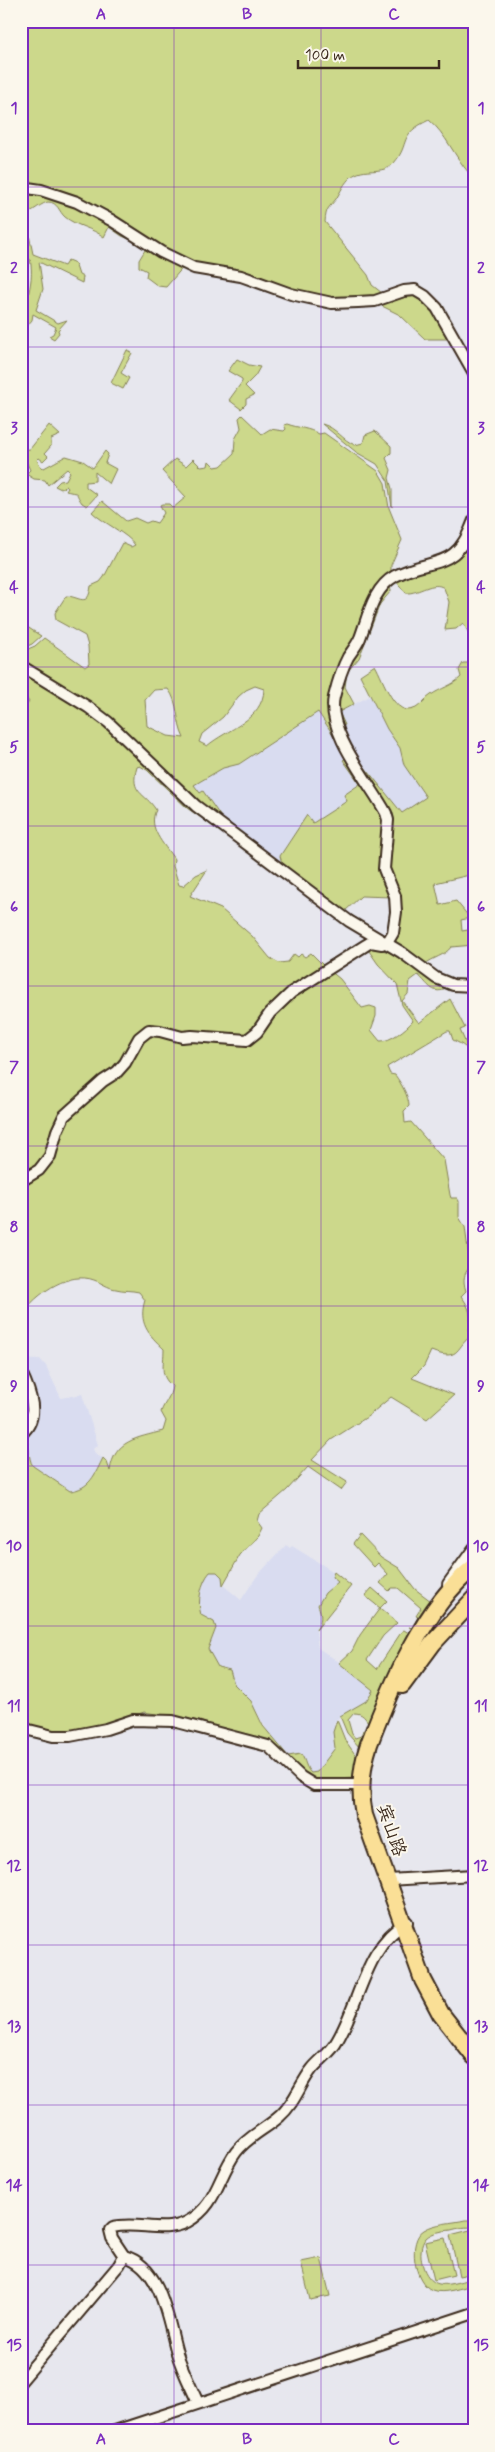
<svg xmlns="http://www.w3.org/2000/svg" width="495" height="2452" font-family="Mynerve,'LXGW WenKai TC',sans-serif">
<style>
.built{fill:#d9dcf0}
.green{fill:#ccd88b;stroke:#848154;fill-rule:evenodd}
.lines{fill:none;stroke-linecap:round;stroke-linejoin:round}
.street-casing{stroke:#3b2a1e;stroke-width:14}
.primary-casing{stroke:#3b2a1e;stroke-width:20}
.street{stroke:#fbf7ec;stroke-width:10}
.primary{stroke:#fadf96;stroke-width:16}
.grid{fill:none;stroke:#7b2cbf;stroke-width:1;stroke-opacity:0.55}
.labels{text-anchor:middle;stroke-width:4;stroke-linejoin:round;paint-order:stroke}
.street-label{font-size:18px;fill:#3b2a1e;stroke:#fbf7ec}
.neatline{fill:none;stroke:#7b2cbf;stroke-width:2}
.grid-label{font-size:16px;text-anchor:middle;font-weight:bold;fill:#7b2cbf}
</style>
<rect width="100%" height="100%" fill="#e7e7ee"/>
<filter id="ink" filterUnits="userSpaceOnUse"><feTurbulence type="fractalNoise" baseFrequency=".02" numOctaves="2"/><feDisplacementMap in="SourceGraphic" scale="10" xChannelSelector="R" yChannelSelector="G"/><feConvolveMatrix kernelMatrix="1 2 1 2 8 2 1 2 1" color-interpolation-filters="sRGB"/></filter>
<g filter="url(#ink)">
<g class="built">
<path d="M370,696l17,33 13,19 1,9 25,41 -24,15 -47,-58 -15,-28 -1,-15z"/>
<path d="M318,712l30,45 -5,3 17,24 -12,17 -35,23 -6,-9 -24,52 -43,-32 -19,-18 -18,-26 -3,2 -6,-8 29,-17 17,-4z"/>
<path d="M26,1357l7,3 7,-1 6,7 15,32 21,-4 16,51 -5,4 3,6 7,3 -10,19 -12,13 -11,1 -37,-25 -4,-6v-17l-4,-7 8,-15 -9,-48z"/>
<path d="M286,1545l4,3 2,-2 42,26 -2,5 6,5 -6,6 -16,42 2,18 30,20 25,22 -7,11 -26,15 -6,7 1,25 -18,24 -6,2 -5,-7 -1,-7 -11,-5 -6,1 -19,-22 -18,-33 -17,-17 -4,-13 -12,-4 -6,-7 -4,-11 8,-21 -15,-13 -3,-9 7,-28 5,-6h7l5,5 1,8 18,15 16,-24z"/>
</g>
<g class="green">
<path d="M21,21h453v152h-5c-15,-17 -23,-39 -40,-53 -32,15 -18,23 -35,43 -12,13 -30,3 -43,14 -7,6 -10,14 -15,22 -8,10 -10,9 -11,23l43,53 4,10 10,8 -8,5 -41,3 -139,-35 -82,-48 -91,-33z"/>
<path d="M21,189l35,7 129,69 -19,22 -8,-1 -12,-9 1,-6 -8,-4v-7l6,-10 -4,-6 -19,-8 -13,-9 -5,10c-12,-9 -28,-11 -39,-20 -6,-5 -7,-15 -17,-15 -4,0 -17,10 -23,13l8,39 31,12 4,-6 7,3 4,12 4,2 -1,6 -43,-21 4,27 -7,21 22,13 9,-3 -9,10 1,3 -5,6 -5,-3 4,-2 3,-7 -23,-13 -1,6 -11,13c0,-25 15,-47 9,-74l-9,-4z"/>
<path d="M415,292l20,17 16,30h-26l-25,-24 -24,-12z"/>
<path d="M127,350l5,3 -11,20 8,5 -6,11 -12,-6z"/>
<path d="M237,359l12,6 11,2 -5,9 -10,10 9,9 -8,4v5l-5,5 -12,-9 13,-18v-3l-14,-8z"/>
<path d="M242,415l20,19 8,-5 14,2 2,-2 -2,-4 3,-1c11,4 22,4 32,10l5,-1 54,38 7,12 4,25 13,32 -11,25v11l-26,40 -32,97 52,100 6,84 -30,-1 -17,16 -61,-45 -3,-11 27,-41 6,8 34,-22 -3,-6 16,-11 -17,-24 5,-3 -30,-45 -79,52 -16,4 -29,17 6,8 3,-2 18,26 9,9 -22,-16 -80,-77 -107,-71v-10l14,-6 9,-8 41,29 4,-3 -1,-18 -3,-10 -29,-16 -1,-7 11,-17c13,0 22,13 25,-10l9,-4 4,-5 18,-34 9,4 4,-2c-7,-11 -32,-22 -43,-33l10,-11 24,20 9,-3 11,5 5,-2 6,2 7,-10 -4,-8 2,-1h7l4,4 13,-11 -24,-26 13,-12 11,7 7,-7 8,8 7,-1 1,-5 6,6 6,-1 13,-12 1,-15 6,-11 -2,-10zM255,686l9,3c-1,31 -37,40 -57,57l-8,-4 3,-8 21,-17 15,-20 8,-7zM168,689c11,13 8,34 16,49l-16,-2 -21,-10 -2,-26 9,-10z"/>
<path d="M322,424c15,4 20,16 33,21l8,-2 2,-8 10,-4 16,15v7l-5,5 5,12 -2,8 3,11v18l-4,-26 -11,-17 -21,-12z"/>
<path d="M49,425l11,10 -9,4v7l-6,7 3,3 -5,5 -4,-3 -2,2 4,7 3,1 22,-12 17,5 10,7 12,-17 3,3 -3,9 11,6 -7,15 -14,-12v9l-9,1v5l11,8 -10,11 -5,-3c-9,-13 0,-8 -16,-12l2,-3 -2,-2 -5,3 -6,-3 5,-5 6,-1 4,-8 -3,-3 -19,16 -3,-5 -11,-1 -8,-5 4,-4 -9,-20 9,-1z"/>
<path d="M474,525v117l-11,-19 -7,6 -11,1 4,-28 -5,-14c-11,-8 -25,6 -38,5l-12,-14 44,-14z"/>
<path d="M390,584l1,7 -11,13 -21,54 -12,14 -2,15 9,17 -15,8 6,13 -5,2 -4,-32 37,-88z"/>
<path d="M21,623l20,13 -9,8 -11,5z"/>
<path d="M463,663h11v211l-39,9 5,22 16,-4 14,17 -9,2 1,11 12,-2v16l-23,2c-6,9 -18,10 -27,18l-32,-21 3,-10 -8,-60 3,-52 -35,-67 47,58 24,-16 -22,-32 -4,-17 -13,-19 -27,-54 15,-10c9,15 19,54 41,43 5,-3 9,-9 15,-13 10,-7 21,-9 30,-18l-2,-7z"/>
<path d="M21,671l44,25 36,26 114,103h-4l-24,-17 -40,-38 -7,-4 -3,1c-8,27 8,25 19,43 -9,18 8,34 18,49l-1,7 6,19 4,1 13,-11 11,-5 -17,26 31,13 31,27 18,22 9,5 9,-1 6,-8 4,3 3,-3 4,3 6,-4 15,15 -80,70 -97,-9 -25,32 -60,53 -15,41 -28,24v-467l8,-10 -8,-12z"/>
<path d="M369,946l20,6 54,33v5c-12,4 -17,-9 -25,-15l-8,6 -2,13 -6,7 17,22 31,-24 15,29 -5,2 7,16 7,-2v15c-5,-11 -11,-14 -21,-19l-3,-9h-3l-60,36 3,7 5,1c6,8 14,22 14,31l-5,5 1,12 6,-1 33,38 6,35 1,3h6l2,3v16l6,10 4,30 3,7c-8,9 -10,15 -6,27l-5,5c9,11 11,20 8,34l4,5c-18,10 -11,28 -42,16l-7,15 -12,12 42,17 -27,24 -36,-22 -24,20 -36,23 -19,20 35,22 -6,8 -33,-23 -21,23 -28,24 -2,7 5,7 -4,8 -18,19 -17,30 -1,-8 -5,-5h-7c-9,10 -13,30 -9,43l13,7 2,6 -8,21 10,18 12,3 4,14 17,17 12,25 25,30 13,-2c5,7 4,13 10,19l6,-1 18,-24 -2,-16 4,-12 8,20 14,20 -3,18 -45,2 -29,-25 -82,-34 -56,-9 -39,14 -45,8 -24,-6 -15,-11v-280l4,-1c6,10 2,21 8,30l37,25c20,-2 25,-17 33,-33l4,4 3,9c4,-31 27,-33 53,-40l3,-10 -5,-9c3,-9 10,-15 11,-26 -13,-11 -8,-21 -8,-37 -16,-15 -26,-26 -19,-49l-6,-8c-8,-2 -16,-1 -23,-3 -8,-1 -14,-6 -22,-9 -25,-9 -54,12 -68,29v35l-5,3v-163l19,-13 26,-53 84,-86 97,10 33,-38 49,-34 11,9 22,29 8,-2 6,2v8l-5,14 9,11c10,1 26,-12 33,-20l-11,-16 -5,-21 -19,-20 -9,-13z"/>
<path d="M360,1535l21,22 18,11 16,21 16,12 -16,29 -6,-3 3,1 6,-11 -2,-1 5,-8 -23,-20h-6l-3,3 -9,-8 8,-9 -10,-11 -4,4 -21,-23z"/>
<path d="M334,1572l17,14 -35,44c6,-9 6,-15 2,-25l7,-12 13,-11 -6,-5z"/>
<path d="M372,1588l15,13 -7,7 17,15 -14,13 -16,24 10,9 25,-38 2,-1 8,5 -42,90c-5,-7 -7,-12 -16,-12l-6,7 4,14 3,4 6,-2 2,-6 6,1 -9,17 -13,-15 -7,-17 26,-15 7,-11 -34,-27 13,-12 8,-16 20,-27 -15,-12z"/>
<path d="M465,2220h9v8c-8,-2 -15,0 -23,2 -8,1 -19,2 -25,8 -11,12 -3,43 13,46 11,2 25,-4 35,-6v7c-12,2 -30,10 -42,5 -18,-7 -25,-50 -8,-60 11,-7 29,-7 41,-10z"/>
<path d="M474,2229v44l-15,3 -9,-41z"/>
<path d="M445,2238l9,37 -20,5 -9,-38z"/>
<path d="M321,2258l9,38 -20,4 -9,-38z"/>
</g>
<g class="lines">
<defs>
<g id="street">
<path d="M21,187l20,3 36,12 34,18 50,32 33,16 47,8 50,18 41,9 26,-1 17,-1 29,-10 11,-1 10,6 12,12 37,65"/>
<path d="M21,666l67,41 20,15 88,84 153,115 52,31 35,26 17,7 21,1"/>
<path d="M387,943l6,-10 3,-21 -1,-16 -11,-27 4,-49 -2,-7c-16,-30 -60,-81 -52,-116 3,-12 8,-29 14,-40 4,-6 9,-12 12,-19 8,-21 13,-50 35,-62 39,-20 60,-3 79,-56"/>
<path d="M21,1181l18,-11 11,-14 7,-25 7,-15 39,-35 14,-9 8,-9 14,-25 10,-8 11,1 22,6 10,-1 55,4 10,-8 13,-19 22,-21 74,-47 5,-3 11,2"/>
<path d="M21,1372c9,19 20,46 0,62"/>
<path d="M448,1584l26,-36"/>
<path d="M21,1728l32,8h17l36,-7 27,-9 40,1 95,25 33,31 13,8h46"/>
<path d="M388,1880l86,-5"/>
<path d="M124,2256c38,10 44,66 53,97 5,17 14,34 21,50"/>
<path d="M21,2381l98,-116 5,-9 -12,-18 -2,-8 3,-3c25,-6 50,7 74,-5 30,-16 31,-46 49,-70 12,-16 30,-23 44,-36 15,-13 20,-32 32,-47 8,-10 19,-16 25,-28 23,-38 28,-95 70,-119"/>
<path d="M115,2431l359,-118"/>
</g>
<g id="primary">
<path d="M474,1567c-50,39 -83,119 -105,177 -8,24 -10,46 -5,71l59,165 18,34 33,42"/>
<path d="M402,1685l31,-42 41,-44"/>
</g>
</defs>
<use href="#street" class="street-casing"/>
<use href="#primary" class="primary-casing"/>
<use href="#street" class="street"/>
<use href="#primary" class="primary"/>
</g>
</g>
<path class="grid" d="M174,21v2410M321,21v2410M21,187h453M21,347h453M21,507h453M21,667h453M21,826h453M21,986h453M21,1146h453M21,1306h453M21,1466h453M21,1626h453M21,1785h453M21,1945h453M21,2105h453M21,2265h453"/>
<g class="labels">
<g class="street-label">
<text transform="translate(392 1830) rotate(71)" y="6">宾山路</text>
</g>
</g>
<rect width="495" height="2452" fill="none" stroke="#fbf7ec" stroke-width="55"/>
<path d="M298 60v8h141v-8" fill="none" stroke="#3b2a1e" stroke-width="2.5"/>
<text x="305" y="60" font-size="15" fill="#3b2a1e" stroke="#fbf7ec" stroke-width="4" paint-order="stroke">100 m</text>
<rect x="28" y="28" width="440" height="2396" class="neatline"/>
<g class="grid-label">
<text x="101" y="19">A</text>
<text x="247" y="19">B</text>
<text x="394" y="19">C</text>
<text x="14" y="113">1</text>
<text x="481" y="113">1</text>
<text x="14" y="273">2</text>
<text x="481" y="273">2</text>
<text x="14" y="433">3</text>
<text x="481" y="433">3</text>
<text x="14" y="592">4</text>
<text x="481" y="592">4</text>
<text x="14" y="752">5</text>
<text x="481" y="752">5</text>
<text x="14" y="912">6</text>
<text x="481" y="912">6</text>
<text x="14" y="1072">7</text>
<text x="481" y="1072">7</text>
<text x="14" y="1232">8</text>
<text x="481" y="1232">8</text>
<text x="14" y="1391">9</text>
<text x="481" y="1391">9</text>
<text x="14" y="1551">10</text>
<text x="481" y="1551">10</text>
<text x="14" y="1711">11</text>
<text x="481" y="1711">11</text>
<text x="14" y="1871">12</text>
<text x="481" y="1871">12</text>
<text x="14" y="2031">13</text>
<text x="481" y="2031">13</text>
<text x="14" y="2190">14</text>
<text x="481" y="2190">14</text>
<text x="14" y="2350">15</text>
<text x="481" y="2350">15</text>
<text x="101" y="2444">A</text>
<text x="247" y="2444">B</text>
<text x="394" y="2444">C</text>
</g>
</svg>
